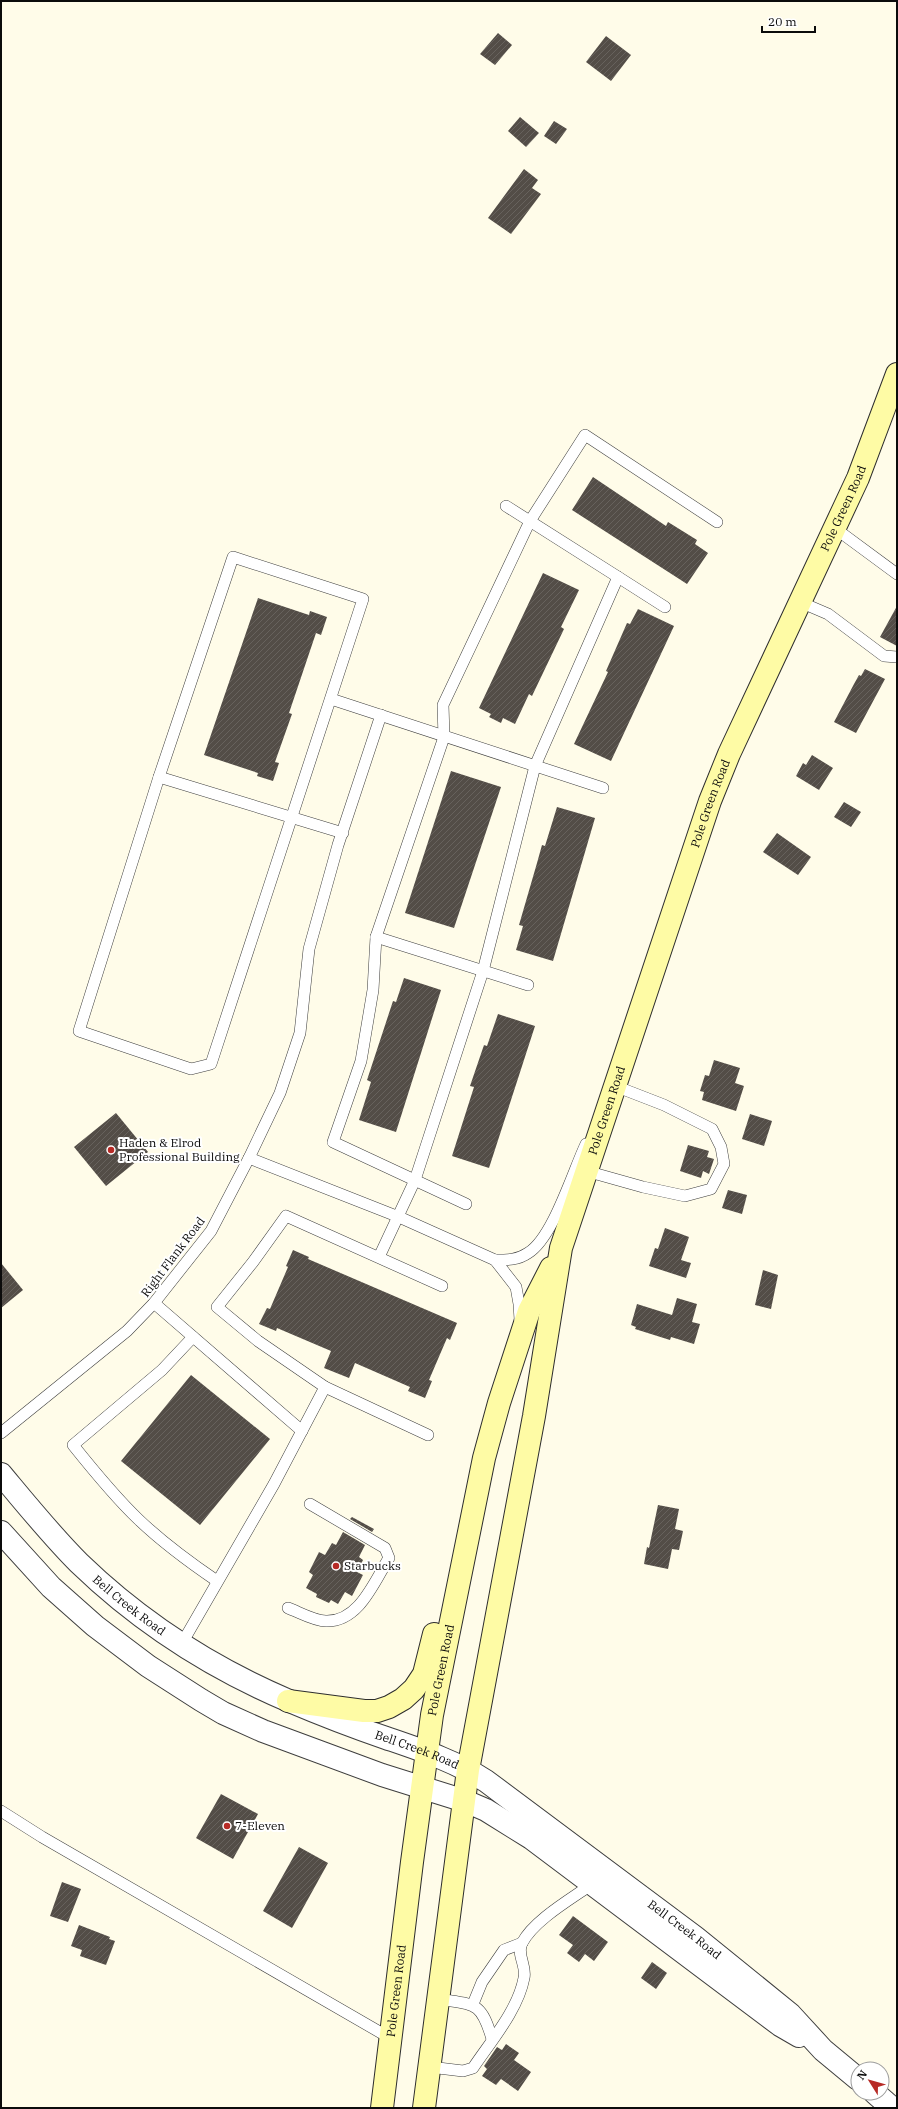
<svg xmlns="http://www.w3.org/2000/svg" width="898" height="2109" font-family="'IBM Plex Serif',serif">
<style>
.building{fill:url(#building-hatch)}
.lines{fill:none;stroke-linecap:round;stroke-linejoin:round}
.service-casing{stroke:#3e3e3e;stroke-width:12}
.tertiary-casing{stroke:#3e3e3e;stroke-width:24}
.secondary-casing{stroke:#2d2d2d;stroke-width:24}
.service{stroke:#fff;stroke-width:11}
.tertiary{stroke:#fff;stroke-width:22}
.secondary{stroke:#fefba5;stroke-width:22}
.poi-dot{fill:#b72b26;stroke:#fff;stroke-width:1.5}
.labels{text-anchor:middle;stroke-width:4;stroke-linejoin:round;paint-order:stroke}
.street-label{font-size:12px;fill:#0b0b0b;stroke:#fff}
.poi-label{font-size:12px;fill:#0b0b0b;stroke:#fff;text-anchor:start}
</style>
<defs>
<pattern id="building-hatch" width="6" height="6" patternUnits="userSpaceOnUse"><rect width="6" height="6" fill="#534d47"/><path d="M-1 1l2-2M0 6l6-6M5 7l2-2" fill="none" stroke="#67625d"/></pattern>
</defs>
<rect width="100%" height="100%" fill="#fffce9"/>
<g class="building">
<path d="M498,33l14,12 -17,20 -15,-11z"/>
<path d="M606,36l25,19 -20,26 -25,-19z"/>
<path d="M520,117l19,16 -13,14 -18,-16z"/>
<path d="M554,121l13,8 -11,15 -12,-8z"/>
<path d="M524,169l14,11 -6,8 9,6 -30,40 -23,-16z"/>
<path d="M593,477l73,49 2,-4 29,18 -2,4 13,9 -21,31 -115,-74z"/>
<path d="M543,573l36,17 -18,37 3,2 -32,67 -3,-2 -14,30 -12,-6 -2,5 -12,-6 2,-3 -12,-6z"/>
<path d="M258,598l51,17 1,-4 17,6 -6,18 -5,-2 -27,80 3,1 -17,48 4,1 -6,18 -16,-5 1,-3 -54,-18z"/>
<path d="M897,606v40l-17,-9z"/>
<path d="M638,609l36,17 -63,135 -37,-17 34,-72 -2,-1 21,-48 3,1z"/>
<path d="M865,669l20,10 -29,54 -22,-11 20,-38 5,-9 2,1z"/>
<path d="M812,755l21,13 -14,22 -23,-14 7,-13 3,2z"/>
<path d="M451,771l50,16 -47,141 -49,-15z"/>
<path d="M844,802l17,10 -10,15 -17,-10z"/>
<path d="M557,807l38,11 -42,143 -37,-11 7,-24 -4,-1 18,-62 5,-18 3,1z"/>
<path d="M777,833l34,24 -13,18 -35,-23z"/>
<path d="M404,978l37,12 -45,142 -37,-12 12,-38 -4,-2 26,-79 3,1z"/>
<path d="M498,1014l37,12 -46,142 -37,-12 22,-69 -4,-1 14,-41 3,1z"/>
<path d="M714,1060l26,8 -5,15 9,3 -8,25 -34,-11 2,-8 -4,-1 5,-16 4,1z"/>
<path d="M116,1113l32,39 -42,34 -32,-39z"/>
<path d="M750,1114l22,7 -8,25 -22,-7z"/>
<path d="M688,1145l21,6 -2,6 7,2 -5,15 -6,-3 -2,7 -21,-7z"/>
<path d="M728,1190l19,5 -5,19 -20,-6z"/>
<path d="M665,1228l24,9 -8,23 10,3 -5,15 -37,-12 6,-18 3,1z"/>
<path d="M293,1250l16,7 -1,2 149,64 -7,17 -3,-2 -18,42 3,1 -7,17 -17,-7 2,-4 -55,-24 -6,15 -25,-10 7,-17 -54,-23 -1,3 -17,-7 8,-16 3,1 18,-42 -2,-1z"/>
<path d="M1,1263l22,27 -22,18z"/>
<path d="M763,1270l15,5 -7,34 -16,-4z"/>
<path d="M677,1298l20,6 -5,18 8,2 -6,20 -23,-7 -1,3 -35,-11 1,-2 -5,-2 6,-21 35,11z"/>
<path d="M191,1375l79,64 -70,86 -79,-64z"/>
<path d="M658,1505l21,4 -4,20 8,2 -4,19 -7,-1 -4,20 -24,-5 3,-17 2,1z"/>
<path d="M352,1517l22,12 -2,3 -22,-13z"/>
<path d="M343,1532l22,13 -6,12 4,3 -6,12 6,3 -11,21 -7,-4 -7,12 -7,-4 -2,3 -13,-6 1,-3 -11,-6 7,-13 -4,-3 10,-20 6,3 7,-12 4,2z"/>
<path d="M221,1794l37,20 -25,45 -37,-21z"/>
<path d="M299,1847l29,16 -36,65 -29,-17z"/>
<path d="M62,1882l19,7 -13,33 -18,-6z"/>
<path d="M573,1916l35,26 -14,19 -9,-7 -6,8 -12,-9 6,-8 -14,-10z"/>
<path d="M79,1925l31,12 -1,2 6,2 -9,24 -26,-9 2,-6 -11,-4z"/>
<path d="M652,1962l15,11 -11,16 -15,-11z"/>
<path d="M506,2044l13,9 -5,7 17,12 -13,19 -17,-12 -5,6 -14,-9 5,-7 -3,-3 13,-19 5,3z"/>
</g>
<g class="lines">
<defs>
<g id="service">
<path d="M836,529l61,45"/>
<path d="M233,557l130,42 -152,465 -20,5 -112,-38 80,-254z"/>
<path d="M618,577l47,30"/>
<path d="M800,602l28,12 56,42 13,1"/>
<path d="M331,699l272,89"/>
<path d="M159,777l184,56"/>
<path d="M376,937l152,48"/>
<path d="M249,1158l31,-65 20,-60 9,-84 29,-104 43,-130"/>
<path d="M586,1171l57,16 42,9 26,-7 13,-25 -3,-17 -9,-18 -48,-24 -49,-19 -2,3"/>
<path d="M466,1204l-133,-62 28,-81 12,-71 3,-53 68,-200 -1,-32 87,-184 55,-86 132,87"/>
<path d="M379,1257l36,-77 68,-209 52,-205 83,-189 -112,-71"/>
<path d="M495,1260c12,0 23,0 33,-7 25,-15 45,-82 58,-109"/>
<path d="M154,1303l148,128"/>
<path d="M193,1337l-31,33 -89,75c20,25 41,51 65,74 24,23 51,43 79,62"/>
<path d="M1,1433l126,-102 27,-28 57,-72 38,-73 150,59 96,43 21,27 3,17 1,16"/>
<path d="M428,1435l-103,-48 -67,-46 -41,-34 36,-45 33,-46 156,70"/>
<path d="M288,1608c11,4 26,13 38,13 33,1 48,-39 63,-63l-4,-10 -75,-44"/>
<path d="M181,1645l93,-161 51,-97"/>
<path d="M1,1811l41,26 348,201"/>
<path d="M438,1999c37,6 43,2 54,40"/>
<path d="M473,2004l9,-22 22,-32 18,-7"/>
<path d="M430,2067l33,4 10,-3c18,-27 45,-58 51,-90 3,-12 -8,-24 -2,-35 12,-23 49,-44 70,-59"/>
</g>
<g id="tertiary">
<path id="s1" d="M1,1474c25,30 50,61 78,89 61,59 131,104 208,137 33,14 66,27 99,38 35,12 69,23 100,43l209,156 95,77 33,36 35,29"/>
<path d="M1,1532l50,55 44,39 53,40 53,34 22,13 40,18 119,44 83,26 21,9 45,28 249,187 19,11"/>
<path d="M875,2093l17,15"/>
</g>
<g id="secondary">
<path d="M288,1701l76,10h13l12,-4 14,-8 11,-10 10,-15 10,-40"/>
<path id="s2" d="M382,2108l30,-246 20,-147 52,-257 15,-55 30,-92 22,-43"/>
<path id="s3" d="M424,2108l44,-338 66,-354 27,-168 149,-447 19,-47 129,-276 39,-104"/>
</g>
</defs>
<use href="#service" class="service-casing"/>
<use href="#tertiary" class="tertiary-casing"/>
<use href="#secondary" class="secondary-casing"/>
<use href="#service" class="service"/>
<use href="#tertiary" class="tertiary"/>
<use href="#secondary" class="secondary"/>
</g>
<g class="poi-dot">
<circle cx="111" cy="1150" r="4"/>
<circle cx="336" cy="1566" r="4"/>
<circle cx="227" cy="1826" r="4"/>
</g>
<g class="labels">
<g class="street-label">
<text dy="4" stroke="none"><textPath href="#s3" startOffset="1664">Pole Green Road</textPath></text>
<text dy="4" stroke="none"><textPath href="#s3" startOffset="1340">Pole Green Road</textPath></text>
<text dy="4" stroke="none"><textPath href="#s3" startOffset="1016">Pole Green Road</textPath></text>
<text transform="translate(173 1257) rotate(-53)" y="4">Right Flank Road</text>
<text dy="4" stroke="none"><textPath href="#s1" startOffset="184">Bell Creek Road</textPath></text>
<text dy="4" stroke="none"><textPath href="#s2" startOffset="442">Pole Green Road</textPath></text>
<text dy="4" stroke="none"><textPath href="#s1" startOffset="508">Bell Creek Road</textPath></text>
<text dy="4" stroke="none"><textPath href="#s1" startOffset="832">Bell Creek Road</textPath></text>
<text dy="4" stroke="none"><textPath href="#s2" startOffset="118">Pole Green Road</textPath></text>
</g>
<g class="poi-label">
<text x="119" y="1147">Haden &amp; Elrod<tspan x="119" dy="14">Professional Building</tspan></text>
<text x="344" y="1570">Starbucks</text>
<text x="235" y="1830">7-Eleven</text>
</g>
</g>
<rect width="898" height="2109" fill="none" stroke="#0b0b0b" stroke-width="4"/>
<g transform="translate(870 2081) rotate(307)"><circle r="19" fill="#ffffff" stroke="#9d9d9d"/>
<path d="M0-3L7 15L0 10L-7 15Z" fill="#b72b26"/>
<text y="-6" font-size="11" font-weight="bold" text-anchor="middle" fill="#0b0b0b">N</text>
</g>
<path d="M762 26v6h53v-6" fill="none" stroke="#0b0b0b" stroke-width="2"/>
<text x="768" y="26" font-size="12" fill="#0b0b0b" stroke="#ffffff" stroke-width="3" paint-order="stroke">20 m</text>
</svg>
